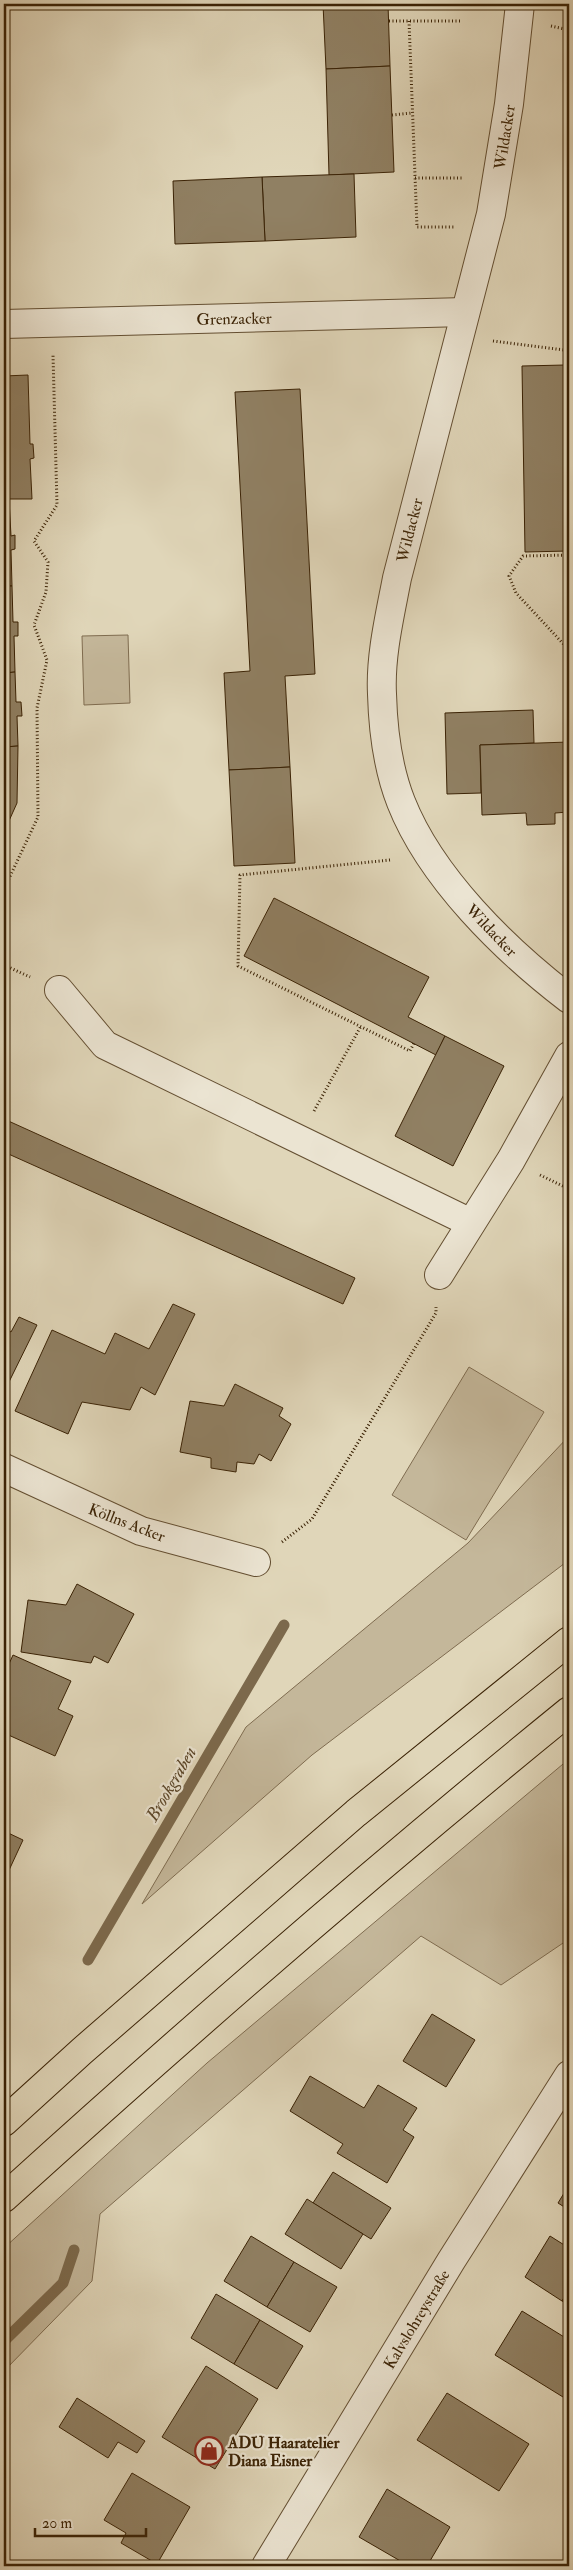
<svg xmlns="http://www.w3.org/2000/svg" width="573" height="2570" font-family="'IM FELL Double Pica',serif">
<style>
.green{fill:#c4b79a;stroke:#7f6c50}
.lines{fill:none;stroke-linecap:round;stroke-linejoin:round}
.stream{stroke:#7c694c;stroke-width:11}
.building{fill:#908063;stroke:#3a2205}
.street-casing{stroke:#644f32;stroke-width:30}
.highway-casing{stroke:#3a2205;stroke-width:30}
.path{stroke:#3a2205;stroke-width:3;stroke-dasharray:1 2.5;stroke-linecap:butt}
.street{stroke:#ebe4d2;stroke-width:28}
.highway{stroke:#e0d6b9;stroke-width:28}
.labels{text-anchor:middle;stroke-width:4.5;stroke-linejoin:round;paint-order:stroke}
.street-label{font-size:16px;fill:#3a2205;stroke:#ebe4d2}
.poi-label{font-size:16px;font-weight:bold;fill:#3a2205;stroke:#ebe4d2;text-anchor:start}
.water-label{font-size:18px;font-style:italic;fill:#5b4629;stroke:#ebe4d2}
</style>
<rect width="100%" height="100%" fill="#e0d6b9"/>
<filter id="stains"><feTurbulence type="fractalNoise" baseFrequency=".004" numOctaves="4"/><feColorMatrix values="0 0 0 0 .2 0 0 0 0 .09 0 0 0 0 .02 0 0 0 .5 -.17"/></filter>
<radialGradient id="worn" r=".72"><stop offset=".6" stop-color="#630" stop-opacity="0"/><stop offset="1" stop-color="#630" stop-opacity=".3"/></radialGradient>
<g class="green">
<path d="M128,635l2,68 -46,2 -2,-69z"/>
<path d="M469,1367l75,45 -78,128 -74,-45z"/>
<path d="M569,1436v124l-257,195 -170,149 104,-177 222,-184z"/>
<path d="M569,1759v180l-68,46 -80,-49 -321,278 -8,67 -88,90v-123l203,-185z"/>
</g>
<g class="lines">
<g class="stream">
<path d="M88,1960l196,-335"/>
<path d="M4,2341l59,-58 11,-33"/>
</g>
</g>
<g class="building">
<path d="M323,4h65l2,62 -64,3z"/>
<path d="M390,66l4,106 -65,3 -3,-106z"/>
<path d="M354,174l2,63 -91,4 -3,-64z"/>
<path d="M262,177l3,64 -90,3 -2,-63z"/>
<path d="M567,273h2v47z"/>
<path d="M564,339h5v26h-4z"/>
<path d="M565,365h4v186l-44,1 -3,-186z"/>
<path d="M28,375l2,69h3l1,14 -4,1 2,40h-28v-123z"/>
<path d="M300,389l15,285 -30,2 5,91 -61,3 -5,-97 26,-2 -15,-279z"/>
<path d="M4,499h5l2,37 4,-1v14l-4,1 1,36h-8z"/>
<path d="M4,586h8l1,36h5v14h-4l1,36 -11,1z"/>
<path d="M15,672l1,30h5l1,14h-5l1,30 -14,1v-74z"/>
<path d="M533,710l1,33 -54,2 1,48 -34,1 -2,-81z"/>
<path d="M569,742v70l-14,1v11l-28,1 -1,-12 -44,2 -2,-70z"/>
<path d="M18,746l-1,57 -13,29v-85z"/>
<path d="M290,767l5,96 -61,3 -5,-96z"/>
<path d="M274,898l155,79 -21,40 37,19 -9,19 -192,-99z"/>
<path d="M445,1036l59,30 -51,100 -58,-30z"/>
<path d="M4,1119l351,159 -12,26 -339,-152z"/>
<path d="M173,1304l22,10 -40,81 -14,-8 -11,23 -48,-8 -14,32 -53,-23 37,-81 53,24 10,-21 34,16z"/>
<path d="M19,1317l18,8 -31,63 -2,-1v-59l7,4z"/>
<path d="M235,1384l48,24 -4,8 12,8 -20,37 -12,-7 -5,10 -17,-2 -1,10 -25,-4v-10l-31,-6 10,-51 34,5z"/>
<path d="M77,1584l57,30 -26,49 -14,-7 -3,7 -70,-11 7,-52 38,5z"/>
<path d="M13,1655l58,26 -13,28 15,7 -18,40 -51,-23v-58z"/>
<path d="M4,1831l19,9 -19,41z"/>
<path d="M432,2014l43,26 -29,47 -43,-26z"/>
<path d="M310,2076l54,32 14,-23 39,23 -14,22 11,7 -27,46 -50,-30 6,-9 -53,-33z"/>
<path d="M333,2172l58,36 -20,31 -58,-36z"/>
<path d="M569,2185v25l-11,-7z"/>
<path d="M307,2199l56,35 -22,35 -56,-35z"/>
<path d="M251,2236l43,26 -27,45 -43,-26z"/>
<path d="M550,2236l19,12v41l-7,12 -37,-24z"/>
<path d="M294,2262l43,25 -27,45 -43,-25z"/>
<path d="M569,2289v16l-7,-4z"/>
<path d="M216,2294l44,26 -26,44 -43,-26z"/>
<path d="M522,2311l47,29v47l-6,10 -68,-42z"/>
<path d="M260,2320l43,26 -26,43 -43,-25z"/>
<path d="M206,2366l52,33 -43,70 -53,-32z"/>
<path d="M447,2393l82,51 -30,47 -82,-51z"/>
<path d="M77,2398l68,43 -8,12 -19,-11 -10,16 -49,-31z"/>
<path d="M132,2473l58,34 -33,57 -36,-21 5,-10 -22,-13z"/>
<path d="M387,2489l63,38 -23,39h-18l-50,-29z"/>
</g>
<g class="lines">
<defs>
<g id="street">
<path d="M520,4l-11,100 -18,110 -94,364c-7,37 -17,78 -15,116 1,36 6,75 19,108 30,76 104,148 168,197"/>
<path d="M4,324l461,-12"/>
<path d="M59,990l46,55 366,178"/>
<path d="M439,1275l72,-115 58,-104"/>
<path d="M4,1468l137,63 115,31"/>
<path d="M266,2566l185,-305 118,-186"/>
</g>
<g id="highway">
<path d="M4,2122l78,-71 274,-238 213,-172"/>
<path d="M4,2198c184,-167 372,-330 565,-487"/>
</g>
</defs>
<use href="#street" class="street-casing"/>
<use href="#highway" class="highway-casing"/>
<g class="path">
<path d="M389,21h72"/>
<path d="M409,21l8,206h37"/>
<path d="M551,26l18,4"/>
<path d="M392,115l20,-2"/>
<path d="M415,178h49"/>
<path d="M493,341l71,9"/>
<path d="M569,555l-46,1 -14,20 7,17 53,57"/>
<path d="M390,860l-150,15 -2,91 172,85 4,-8"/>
<path d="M4,889l34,-72 -1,-109 10,-48 -13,-35 12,-33 2,-30 -14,-21 23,-36 -4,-150"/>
<path d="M4,965l26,12"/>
<path d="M314,1111l47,-85"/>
<path d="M540,1175l29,14"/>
<path d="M282,1542l30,-23 124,-206v-6"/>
</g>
<use href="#street" class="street"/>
<use href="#highway" class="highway"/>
</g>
<defs>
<symbol id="shop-ring" viewBox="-11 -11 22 22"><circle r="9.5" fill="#ebe4d2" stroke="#8f2418" stroke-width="1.5"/><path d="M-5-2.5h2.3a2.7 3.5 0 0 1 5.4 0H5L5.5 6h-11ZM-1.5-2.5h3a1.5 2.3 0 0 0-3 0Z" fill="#8f2418"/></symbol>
</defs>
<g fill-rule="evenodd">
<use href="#shop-ring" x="193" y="2435" width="32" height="32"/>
</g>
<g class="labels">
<g class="street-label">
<text transform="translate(504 137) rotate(-81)" y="6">Wildacker</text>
<text transform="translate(234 318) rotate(-1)" y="6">Grenzacker</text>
<text transform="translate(409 530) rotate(-76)" y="6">Wildacker</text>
<text transform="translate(492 930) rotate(46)" y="6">Wildacker</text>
<text transform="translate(127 1522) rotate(21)" y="6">Köllns Acker</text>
<text transform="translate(416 2319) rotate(-59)" y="6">Kalvslohreystraße</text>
</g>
<g class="poi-label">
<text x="228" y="2448">ADU Haaratelier<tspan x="228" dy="18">Diana Eisner</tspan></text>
</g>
<g class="water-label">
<text transform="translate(171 1784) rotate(-60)" y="6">Brookgraben</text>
</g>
</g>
<rect width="573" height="2570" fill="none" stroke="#e0d6b9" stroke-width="20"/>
<rect x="5" y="5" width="563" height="2560" fill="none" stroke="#3a2205" stroke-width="2.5"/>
<rect x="10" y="10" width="553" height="2550" fill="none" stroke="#3a2205"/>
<path d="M35 2528v8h111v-8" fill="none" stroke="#3a2205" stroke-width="2.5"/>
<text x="42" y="2528" font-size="15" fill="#3a2205" stroke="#ebe4d2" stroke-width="4" paint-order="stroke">20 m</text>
<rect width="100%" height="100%" filter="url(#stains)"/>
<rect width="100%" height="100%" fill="url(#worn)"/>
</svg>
